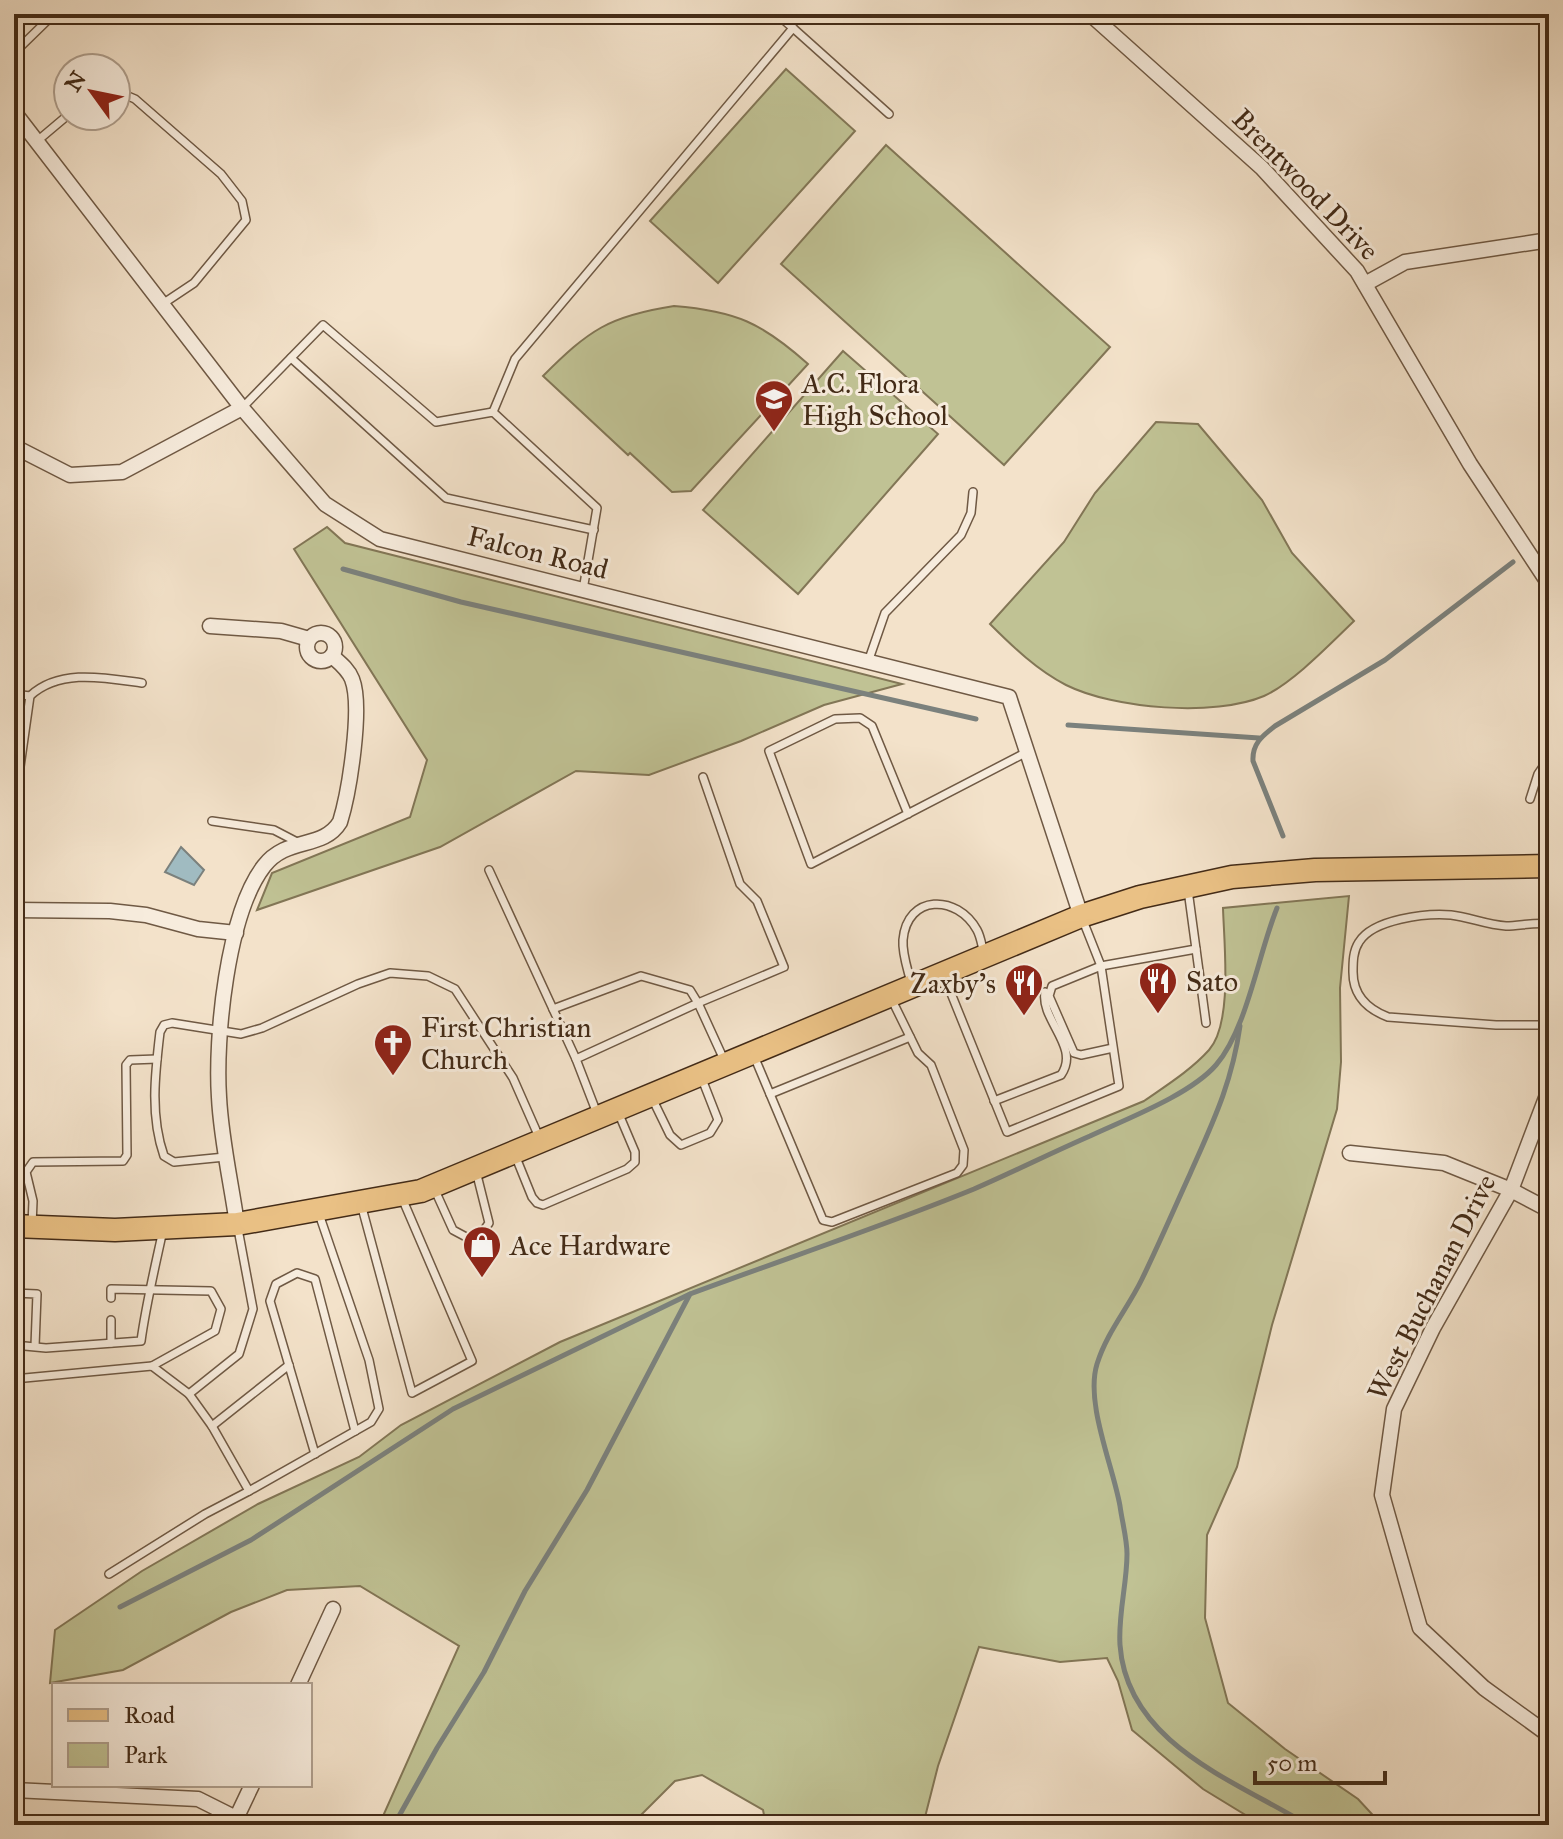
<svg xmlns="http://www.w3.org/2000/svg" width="1563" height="1839" font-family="'IM FELL Great Primer',serif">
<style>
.green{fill:#c0c294;stroke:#827656;stroke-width:2}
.water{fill:#a0bbc1;stroke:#7b817d;stroke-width:2}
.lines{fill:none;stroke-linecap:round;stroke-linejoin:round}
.stream{stroke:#7b817d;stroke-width:5}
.lane-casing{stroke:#6f5944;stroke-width:10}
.street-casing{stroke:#6f5944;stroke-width:17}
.primary-casing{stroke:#432b17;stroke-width:25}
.lane{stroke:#f7ecdd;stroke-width:7}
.street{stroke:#f7ecdd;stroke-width:14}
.primary{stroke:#eac185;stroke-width:22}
.labels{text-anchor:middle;stroke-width:6;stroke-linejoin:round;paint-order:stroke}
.street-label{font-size:28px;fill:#432b17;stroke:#f7ecdd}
.poi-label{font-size:28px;fill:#432b17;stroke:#f7ecdd;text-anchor:start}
</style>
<rect width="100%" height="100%" fill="#f3e2ca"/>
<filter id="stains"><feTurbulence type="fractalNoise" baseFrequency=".0025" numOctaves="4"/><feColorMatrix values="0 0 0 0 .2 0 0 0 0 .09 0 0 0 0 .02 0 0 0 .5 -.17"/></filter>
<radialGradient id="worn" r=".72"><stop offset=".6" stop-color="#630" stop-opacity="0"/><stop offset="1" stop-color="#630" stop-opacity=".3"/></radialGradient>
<g class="green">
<path d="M786,69l69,62 -137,152 -68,-62z"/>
<path d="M886,145l224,202 -106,118 -223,-201z"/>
<path d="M674,306c62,5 88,17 134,58l-117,127 -19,1 -42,-39 -2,2 -85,-79c46,-46 66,-60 131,-70z"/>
<path d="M843,351l95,83 -140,160 -95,-84z"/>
<path d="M1156,422l42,2 64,76 30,53 62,68c-23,22 -61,62 -90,75 -49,21 -150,13 -198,-11 -29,-15 -53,-38 -76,-61l74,-82 31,-49z"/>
<path d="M327,527l18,16 557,141 -78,21 -83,36 -92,34 -73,-4 -136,76 -183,63 15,-37 138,-56 17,-57 -133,-211z"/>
<path d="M1349,896l-9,92 1,74 -4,47 -65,216 -35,142 -30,68 -2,83 23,85 57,46 73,50 24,26h-120l-59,-36 -71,-59 -14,-49 -11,-23 -47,4 -81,-15 -41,119 -15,59h-157l-3,-15 -61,-35 -27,6 -44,44h-252l80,-179 -99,-60 -73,4 -56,22 -108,58 -73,13 5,-53 87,-59 116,-67 101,-47 42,-32 159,-83 584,-241c23,-16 47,-31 65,-51 24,-27 15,-106 14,-142z"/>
</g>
<path class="water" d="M181,847l23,23 -10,15 -29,-13z"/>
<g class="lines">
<g class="stream">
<path d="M1547,540l2,-1"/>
<path d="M343,569l118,33 515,117"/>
<path d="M1068,725l191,13"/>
<path d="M1283,836l-30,-75c-1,-17 9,-25 22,-35l110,-66 128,-98"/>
<path d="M1240,1026c-8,57 -27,96 -50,148 -16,35 -31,70 -48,105 -14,29 -35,53 -45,85 -12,39 16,102 23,142 2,15 7,33 7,48 0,30 -9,60 -7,91 7,99 116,136 188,180"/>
<path d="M120,1607l131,-67 202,-131 237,-115"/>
<path d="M394,1825l43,-77 47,-76 41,-81 62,-101 103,-196c94,-35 191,-67 284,-105 39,-17 77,-36 116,-53 36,-17 100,-41 126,-71 31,-36 42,-110 61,-157"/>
</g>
<defs>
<g id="lane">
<path d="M777,14l16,14"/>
<path d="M14,53l40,-39"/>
<path d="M116,91l19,8 86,75 21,27 4,19 -52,63 -33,22"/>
<path d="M36,142l32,-27"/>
<path d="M291,358l155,140 148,32"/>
<path d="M242,408l81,-83 113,97 57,-10 104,96 -14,82"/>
<path d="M493,412l22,-53 278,-331 96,86"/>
<path d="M868,662l17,-49 76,-78 10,-22 2,-21"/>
<path d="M14,694l16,2"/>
<path d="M1530,799l8,-25 11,-16"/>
<path d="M14,809l16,-113c30,-28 76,-18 112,-13"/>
<path d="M908,814l-36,-88 -12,-8 -25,1 -66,32 42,113 216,-112"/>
<path d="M212,821l62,9 25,13"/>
<path d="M489,870l87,189"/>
<path d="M1082,918l19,48 95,-17 -8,-59"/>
<path d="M1549,924c-15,-2 -29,2 -43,2 -19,-1 -37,-9 -55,-11 -25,-2 -78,4 -92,27 -6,9 -6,20 -6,30 0,23 14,37 35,45l108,8h53"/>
<path d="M1196,949l10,74"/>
<path d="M944,976l63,156 112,-46 -18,-120 -49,20 -3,10 25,57 7,2 32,-7"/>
<path d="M911,983c-3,-13 -9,-29 -8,-43 4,-46 54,-46 74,-10 4,7 5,17 7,24"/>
<path d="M553,1009l88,-33 49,14 8,13 86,-36 -27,-66 -17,-17 -37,-107"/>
<path d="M754,1056l69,164 9,2 125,-49 6,-8 1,-15 -33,-85 -13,-12 -27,-55"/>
<path d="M770,1094l140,-57"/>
<path d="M652,1098l18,37 11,10 29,-12 8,-13 -16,-41"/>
<path d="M994,1101l67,-26c20,-28 -21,-55 -16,-83"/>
<path d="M598,1116l-22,-57 122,-56 27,59"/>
<path d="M515,1155l17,42 5,6 6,2 84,-36 8,-7v-10l-17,-40"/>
<path d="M225,1157l-51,5 -10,-6c-14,-40 -9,-82 -4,-124l4,-7 8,-2 69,11 21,-6 96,-44 32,-11 38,3 27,13 58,89 26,59"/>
<path d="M434,1188l19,42 15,8 16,-8 5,-7 -13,-52"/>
<path d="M361,1204l51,189 60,-32 -70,-163"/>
<path d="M32,1225l1,-24 -7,-29 7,-10 90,-1 4,-6 -1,-90 4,-5 27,-1"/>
<path d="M14,1293l23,1 -2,52"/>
<path d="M111,1298v-9l100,2 10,18 -6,22 -63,35"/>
<path d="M111,1343v-23"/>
<path d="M14,1345l32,3 95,-7c5,-37 14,-74 22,-111"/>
<path d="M14,1379l138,-13 37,28 50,-40 14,-45 -15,-80"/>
<path d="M189,1394l23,32 37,65 122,-69 8,-13 -10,-49 -50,-146"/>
<path d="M212,1426l77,-61"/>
<path d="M315,1454l-45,-153 6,-17 21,-11 18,6 40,152"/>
<path d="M109,1574l96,-60 44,-23"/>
</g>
<g id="street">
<path d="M1090,14l172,154 95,103 113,193 79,120"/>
<path d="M14,112l228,296 83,96 55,35 629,158 72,219"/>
<path d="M1365,284l40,-22 144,-22"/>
<path d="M14,442l5,7 51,26 52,-3 120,-64"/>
<path d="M210,626l71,5 28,8"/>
<circle cx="321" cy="647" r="14"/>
<path d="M14,910l96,1 36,4 52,14 38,4"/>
<path d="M1549,1090l-38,100 -78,138 -39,81 -12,86 38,133 64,60 65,47"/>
<path d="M1350,1153l94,10 67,27 38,20"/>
<path d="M237,1224c-6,-42 -16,-85 -18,-127 -4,-59 8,-183 45,-231 23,-30 59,-16 76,-44 9,-29 23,-115 12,-143 -4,-10 -12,-16 -20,-23"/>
<path d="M298,1685l35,-76"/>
<path d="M14,1790l184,9 38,19"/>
<path d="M233,1825l19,-40"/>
</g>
<path id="primary" d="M14,1226l101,4 122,-6 184,-33 660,-275 59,-19 92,-20 83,-7 234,-4"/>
</defs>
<use href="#lane" class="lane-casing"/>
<use href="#street" class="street-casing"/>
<use href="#primary" class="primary-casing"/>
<use href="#lane" class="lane"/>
<use href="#street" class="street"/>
<use href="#primary" class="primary"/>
</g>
<defs>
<symbol id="school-pin" viewBox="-11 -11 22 30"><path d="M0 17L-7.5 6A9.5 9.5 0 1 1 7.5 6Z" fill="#8f2418" stroke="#f7ecdd"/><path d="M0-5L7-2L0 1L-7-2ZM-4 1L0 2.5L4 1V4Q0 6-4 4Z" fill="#fff"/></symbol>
<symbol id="restaurant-pin" viewBox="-11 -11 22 30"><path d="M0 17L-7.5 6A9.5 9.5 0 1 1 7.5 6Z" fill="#8f2418" stroke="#f7ecdd"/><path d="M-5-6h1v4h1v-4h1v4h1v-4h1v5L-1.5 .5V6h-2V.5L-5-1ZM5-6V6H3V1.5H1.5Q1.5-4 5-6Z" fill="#fff"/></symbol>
<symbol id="church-pin" viewBox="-11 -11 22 30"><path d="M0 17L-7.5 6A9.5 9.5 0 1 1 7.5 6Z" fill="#8f2418" stroke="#f7ecdd"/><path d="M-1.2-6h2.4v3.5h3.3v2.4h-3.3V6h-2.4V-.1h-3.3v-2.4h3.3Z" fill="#fff"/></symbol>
<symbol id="shop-pin" viewBox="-11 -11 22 30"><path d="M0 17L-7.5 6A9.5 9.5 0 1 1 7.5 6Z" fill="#8f2418" stroke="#f7ecdd"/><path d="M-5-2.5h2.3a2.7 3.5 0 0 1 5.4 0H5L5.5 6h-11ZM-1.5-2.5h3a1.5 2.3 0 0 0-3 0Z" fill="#fff"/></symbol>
</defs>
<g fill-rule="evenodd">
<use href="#school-pin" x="752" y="377" width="44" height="60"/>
<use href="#restaurant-pin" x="1136" y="959" width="44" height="60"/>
<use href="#restaurant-pin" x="1002" y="961" width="44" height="60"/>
<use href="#church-pin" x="371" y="1021" width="44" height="60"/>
<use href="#shop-pin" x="460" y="1223" width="44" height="60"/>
</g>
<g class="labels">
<g class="street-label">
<text transform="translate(1306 184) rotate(46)" y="10">Brentwood Drive</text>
<text transform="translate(538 552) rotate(14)" y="10">Falcon Road</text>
<text transform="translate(1431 1287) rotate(-63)" y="10">West Buchanan Drive</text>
</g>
<g class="poi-label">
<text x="802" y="393">A.C. Flora<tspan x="802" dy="32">High School</tspan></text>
<text x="1186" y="991">Sato</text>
<text x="996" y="993" text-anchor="end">Zaxby's</text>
<text x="421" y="1037">First Christian<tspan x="421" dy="32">Church</tspan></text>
<text x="510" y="1255">Ace Hardware</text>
</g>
</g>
<rect width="1563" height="1839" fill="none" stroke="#f3e2ca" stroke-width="48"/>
<rect x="16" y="16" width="1531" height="1807" fill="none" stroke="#432b17" stroke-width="4"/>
<rect x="24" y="24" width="1515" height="1791" fill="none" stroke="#432b17" stroke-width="2"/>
<rect x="52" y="1683" width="260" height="104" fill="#f7ecdd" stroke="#af9f8e" stroke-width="2"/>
<rect x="68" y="1709" width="40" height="12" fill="#eac185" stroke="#af9f8e" stroke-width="2"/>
<text x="124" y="1723" font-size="24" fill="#432b17">Road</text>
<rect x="68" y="1743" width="40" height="24" fill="#c0c294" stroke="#af9f8e" stroke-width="2"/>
<text x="124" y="1763" font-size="24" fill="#432b17">Park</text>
<g transform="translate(92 92) rotate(303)"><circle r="38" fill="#f7ecdd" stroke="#af9f8e" stroke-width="2"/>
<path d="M0-6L14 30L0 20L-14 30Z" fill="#8f2418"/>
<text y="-12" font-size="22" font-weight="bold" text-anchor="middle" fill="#432b17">N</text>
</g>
<path d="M1255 1771v12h130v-12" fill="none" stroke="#432b17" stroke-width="4"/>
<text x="1267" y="1771" font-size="24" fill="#432b17" stroke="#f7ecdd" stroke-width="6" paint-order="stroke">50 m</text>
<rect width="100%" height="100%" filter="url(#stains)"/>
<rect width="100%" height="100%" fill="url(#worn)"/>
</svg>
